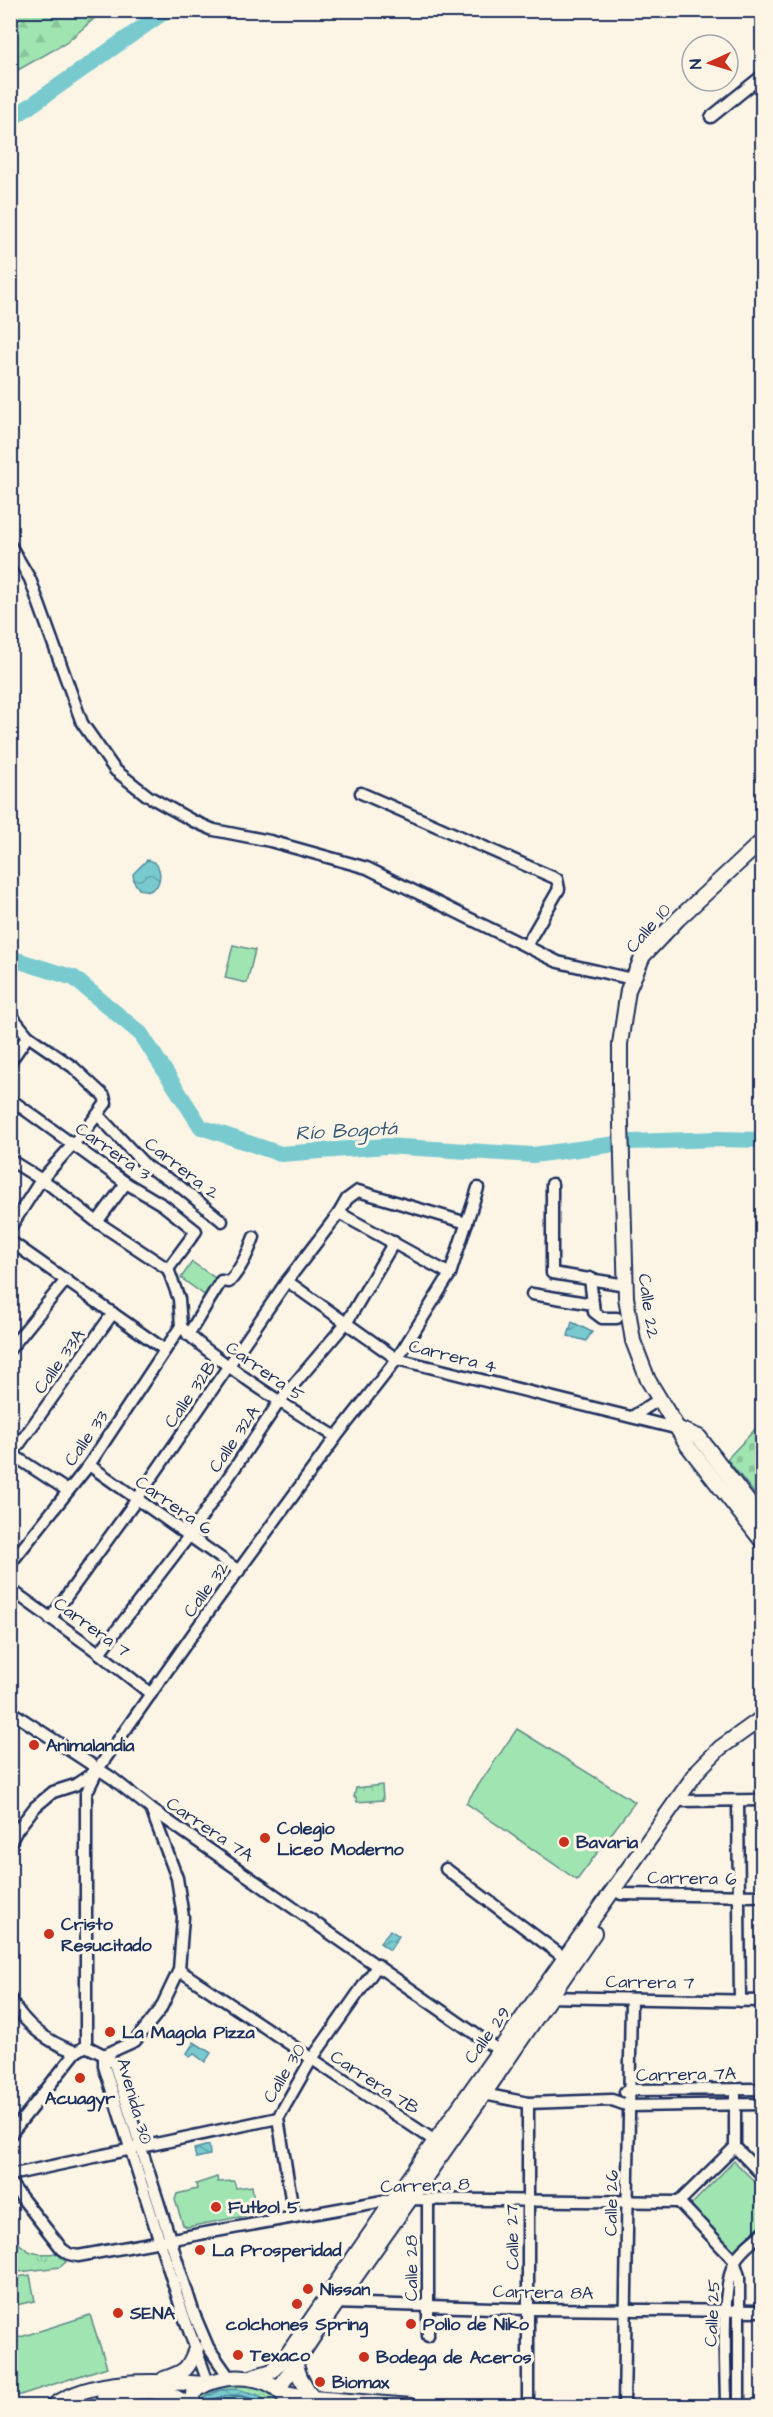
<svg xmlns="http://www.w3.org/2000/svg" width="773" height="2417" font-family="'Architects Daughter',sans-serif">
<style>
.grass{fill:url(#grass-tufts);stroke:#5e8a88;stroke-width:1.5}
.forest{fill:url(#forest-firs);stroke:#5e8a88;stroke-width:1.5}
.cemetery{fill:url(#cemetery-stones);stroke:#5e8a88;stroke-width:1.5}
.park{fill:url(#park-crowns);stroke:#5e8a88;stroke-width:1.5}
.pitch{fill:#a0e5b1;stroke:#5e8a88;stroke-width:1.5}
.water{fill:url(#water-waves);stroke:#538ca2;stroke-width:1.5}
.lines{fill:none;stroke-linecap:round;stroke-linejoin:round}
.shore{stroke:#416d8b;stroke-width:1.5}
.river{stroke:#79cacf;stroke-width:16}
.minor-casing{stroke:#1b2f5e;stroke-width:15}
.major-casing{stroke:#1b2f5e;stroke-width:18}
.minor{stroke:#fcf5e5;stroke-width:10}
.major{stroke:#fcf5e5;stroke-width:14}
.poi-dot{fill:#c8321e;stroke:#fcf5e5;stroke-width:2}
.labels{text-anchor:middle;stroke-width:6;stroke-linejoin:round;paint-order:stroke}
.street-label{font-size:18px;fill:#1b2f5e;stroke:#fcf5e5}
.poi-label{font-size:18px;font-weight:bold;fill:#1b2f5e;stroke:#fcf5e5;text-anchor:start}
.water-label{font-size:20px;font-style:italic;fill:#32567a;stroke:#fcf5e5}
</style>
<defs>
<pattern id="grass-tufts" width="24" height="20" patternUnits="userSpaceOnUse" patternTransform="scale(1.5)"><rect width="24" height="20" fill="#a0e5b1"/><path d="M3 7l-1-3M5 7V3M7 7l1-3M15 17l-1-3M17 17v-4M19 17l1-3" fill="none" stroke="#89c59b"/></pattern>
<pattern id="forest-firs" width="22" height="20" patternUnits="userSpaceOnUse" patternTransform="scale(1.5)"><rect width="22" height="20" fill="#a0e5b1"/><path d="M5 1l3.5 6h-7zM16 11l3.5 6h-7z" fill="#89c59b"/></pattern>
<pattern id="cemetery-stones" width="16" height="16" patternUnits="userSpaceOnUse" patternTransform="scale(1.5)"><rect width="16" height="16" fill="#a0e5b1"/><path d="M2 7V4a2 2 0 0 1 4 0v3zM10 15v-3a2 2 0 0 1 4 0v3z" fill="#89c59b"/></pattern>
<pattern id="park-crowns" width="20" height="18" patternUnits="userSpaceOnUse" patternTransform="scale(1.5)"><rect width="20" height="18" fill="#a0e5b1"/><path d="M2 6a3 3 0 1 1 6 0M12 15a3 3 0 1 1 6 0" fill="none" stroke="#89c59b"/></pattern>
<pattern id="water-waves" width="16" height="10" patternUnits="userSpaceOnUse" patternTransform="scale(1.5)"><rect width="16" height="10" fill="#79cacf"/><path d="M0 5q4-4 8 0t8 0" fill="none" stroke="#62a4ab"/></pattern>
</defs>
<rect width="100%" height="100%" fill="#fcf5e5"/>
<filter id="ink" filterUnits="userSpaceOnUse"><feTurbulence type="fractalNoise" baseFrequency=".0167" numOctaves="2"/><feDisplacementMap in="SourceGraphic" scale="12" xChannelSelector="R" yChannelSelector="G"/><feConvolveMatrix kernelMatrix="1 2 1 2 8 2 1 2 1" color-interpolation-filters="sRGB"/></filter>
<g filter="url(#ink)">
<g class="grass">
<path d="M10,2234c17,19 22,22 47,19l9,9 -6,5 -49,6z"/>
<path d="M731,2329h3l-1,77h-3z"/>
</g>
<path class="forest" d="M11,10h92v1l-37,32 -55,31z"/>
<path class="cemetery" d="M762,1422v81l-35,-44z"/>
<g class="park">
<path d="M382,1785l1,15 -26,2 -1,-5h-2l2,-9z"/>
<path d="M260,2381l28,25h-95l5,-18z"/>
</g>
<g class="pitch">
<path d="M233,945l22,5 -8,33 -22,-5z"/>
<path d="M192,1262l26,18 -11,17 -26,-19z"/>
<path d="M517,1729l118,73 -58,78 -111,-77z"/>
<path d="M734,2161l28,28v34l-28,30 -46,-45z"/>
<path d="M217,2177l1,5 16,-1 2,7 16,-2 4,28 -69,13 -4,-2 -8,-25 2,-6 20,-5 -1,-5z"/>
<path d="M30,2275l5,26 -24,5v-28z"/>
<path d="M90,2315l17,52 -93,30 -3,-11v-46z"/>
</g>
<g class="water">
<path d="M147,860c14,1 15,16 10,26l-7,5 -11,-2 -5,-7 -1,-8z"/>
<path d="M572,1322l20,10 -6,9 -18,-5z"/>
<path d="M390,1930l9,6 -9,14 -10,-7z"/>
<path d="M194,2042l17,11 -6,9 -11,-8 -4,3 -3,-4z"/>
<path d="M209,2145l1,10 -14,3 -2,-9z"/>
<path d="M236,2389l22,6 13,11 -67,-1 -1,-5c7,-10 21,-11 33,-11z"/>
</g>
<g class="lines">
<path class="shore" d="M210,2406l1,-6c19,-7 37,-6 53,6"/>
<g class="river">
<path d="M10,120l157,-110"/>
<path d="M10,958l64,20 67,56 60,93 80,27 105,-8 147,9 98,-13 87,-3 44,1"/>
</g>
<defs>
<g id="minor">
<path d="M711,117l51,-41"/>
<path d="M10,545l20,34 52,144 33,47 33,26 45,25 21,9 56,11 97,27 191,94 74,17"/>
<path d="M361,793l196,86 2,10 -33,57"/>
<path d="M10,1014l18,22 45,31 31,29 2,7 -21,28 -44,49 -31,48"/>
<path d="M10,1062l18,-26"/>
<path d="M10,1099l116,84 37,22 33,26 -28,38"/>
<path d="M98,1115l49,52 30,17 45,37"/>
<path d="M10,1160l40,25 47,37 71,47 11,30 2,27"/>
<path d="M552,1184v89l74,12"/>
<path d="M339,1213l111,61"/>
<path d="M97,1222l29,-39"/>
<path d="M10,1241l155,109"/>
<path d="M590,1278l4,34 8,6h15"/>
<path d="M287,1281l110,78 282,70"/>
<path d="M532,1294l61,10"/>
<path d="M181,1326c10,13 25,23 38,33 38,29 77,53 117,78"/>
<path d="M188,1335l33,-54 8,1c12,-13 19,-28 25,-45"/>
<path d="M10,1349l56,-69"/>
<path d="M632,1417l26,-17"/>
<path d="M10,1453l58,38"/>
<path d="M10,1457l103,-144"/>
<path d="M89,1465l150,106"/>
<path d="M10,1564l79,-99 92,-139"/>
<path d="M10,1589l89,64 52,41"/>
<path d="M50,1619l87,-120 150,-218 52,-68 8,-14 11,-8 109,32"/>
<path d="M99,1653l90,-117 90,-134 68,-80 47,-80"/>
<path d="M10,1711l102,67 39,31 353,245"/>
<path d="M678,1801l84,-1"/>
<path d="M738,1801l2,200"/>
<path d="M10,1843l7,-13 18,-23 18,-15 22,-7 21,-14"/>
<path d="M446,1869l124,93"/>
<path d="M621,1894l141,2"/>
<path d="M179,1970l256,171"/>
<path d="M544,1997l218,4"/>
<path d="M10,1998c15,28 37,44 66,54"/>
<path d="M86,2046v-252l12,-25 111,-158 127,-174 61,-78 53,-85 28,-86"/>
<path d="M86,2046l18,9 10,8 80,251 14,33 21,30"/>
<path d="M104,2055v11l80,251 24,65"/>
<path d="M104,2055l31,-14 25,-31 19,-40 4,-53 -6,-39 -26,-69"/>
<path d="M625,2092l4,-2 133,-1"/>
<path d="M484,2094l44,9 84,-3 17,6 133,-2"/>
<path d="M735,2096v51"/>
<path d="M528,2103v303"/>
<path d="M10,2135l66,-83 10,-6"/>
<path d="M735,2147l27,28"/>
<path d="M10,2175l268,-57"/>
<path d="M10,2183l52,66 7,5 9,2 316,-57 285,3 56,-55"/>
<path d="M428,2199v137"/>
<path d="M679,2202l55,58 5,16v130"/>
<path d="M294,2217l-16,-99 33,-58 67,-95"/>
<path d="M333,2303l196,6 233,2"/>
<path d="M624,2406l7,-407"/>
<path d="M726,2406c0,-35 -6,-113 8,-143 4,-11 20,-22 28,-30"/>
</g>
<g id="major">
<path d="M762,841l-84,78 -35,37 -15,34 -8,54v45l6,208 7,44 15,39 40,66 74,95"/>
<path d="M679,1429l20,8 63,83"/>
<path d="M295,2363l5,14 12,21"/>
<path d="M250,2378l22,-7 15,-16 107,-156 305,-430 21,-21 42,-30"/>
<path d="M164,2379c21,-7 24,-9 32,-30"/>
<path d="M278,2390l35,-53 171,-243 110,-161"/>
<path d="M281,2392l31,6 99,8"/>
<path d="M104,2397c28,-5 62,-13 84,9"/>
<path d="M53,2406c40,-29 104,-25 152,-22"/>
<path d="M193,2406v-12c20,-24 88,-23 95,12"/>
</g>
</defs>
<use href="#minor" class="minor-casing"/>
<use href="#major" class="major-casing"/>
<use href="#minor" class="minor"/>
<use href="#major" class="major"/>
</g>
</g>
<g class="poi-dot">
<circle cx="34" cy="1745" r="6"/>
<circle cx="265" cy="1838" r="6"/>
<circle cx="564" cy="1842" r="6"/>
<circle cx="49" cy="1934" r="6"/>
<circle cx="110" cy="2032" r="6"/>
<circle cx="80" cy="2078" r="6"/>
<circle cx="216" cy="2207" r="6"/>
<circle cx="200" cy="2250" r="6"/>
<circle cx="308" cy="2289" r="6"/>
<circle cx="297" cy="2304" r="6"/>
<circle cx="118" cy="2313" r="6"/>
<circle cx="411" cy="2324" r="6"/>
<circle cx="238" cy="2355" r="6"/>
<circle cx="364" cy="2357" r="6"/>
<circle cx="320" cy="2382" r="6"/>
</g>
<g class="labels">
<g class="street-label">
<text transform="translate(648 928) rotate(-49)" y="6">Calle 10</text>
<text transform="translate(113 1151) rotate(35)" y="6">Carrera 3</text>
<text transform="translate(182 1168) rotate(38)" y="6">Carrera 2</text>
<text transform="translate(649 1306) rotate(82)" y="6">Calle 22</text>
<text transform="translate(453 1356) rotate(14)" y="6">Carrera 4</text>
<text transform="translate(59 1361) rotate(-55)" y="6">Calle 33A</text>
<text transform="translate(265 1371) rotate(35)" y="6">Carrera 5</text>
<text transform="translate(190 1394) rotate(-55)" y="6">Calle 32B</text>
<text transform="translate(86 1438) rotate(-55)" y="6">Calle 33</text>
<text transform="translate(234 1439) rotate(-56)" y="6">Calle 32A</text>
<text transform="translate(174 1505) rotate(35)" y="6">Carrera 6</text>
<text transform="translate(206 1589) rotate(-54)" y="6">Calle 32</text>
<text transform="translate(92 1627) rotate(36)" y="6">Carrera 7</text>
<text transform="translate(210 1829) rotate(34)" y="6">Carrera 7A</text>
<text transform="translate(692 1878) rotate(1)" y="6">Carrera 6</text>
<text transform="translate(650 1982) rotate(1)" y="6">Carrera 7</text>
<text transform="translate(487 2035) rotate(-54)" y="6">Calle 29</text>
<text transform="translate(284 2073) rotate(-59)" y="6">Calle 30</text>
<text transform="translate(686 2074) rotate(-1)" y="6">Carrera 7A</text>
<text transform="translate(375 2082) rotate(33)" y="6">Carrera 7B</text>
<text transform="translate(135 2101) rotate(74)" y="6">Avenida 30</text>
<text transform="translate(425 2185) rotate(-2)" y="6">Carrera 8</text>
<text transform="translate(611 2203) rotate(-89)" y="6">Calle 26</text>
<text transform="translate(512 2237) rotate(-91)" y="6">Calle 27</text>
<text transform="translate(411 2268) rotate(-90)" y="6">Calle 28</text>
<text transform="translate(543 2292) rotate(1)" y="6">Carrera 8A</text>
<text transform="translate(712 2313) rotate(-87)" y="6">Calle 25</text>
</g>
<g class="poi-label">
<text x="46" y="1751">Animalandia</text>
<text x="277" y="1834">Colegio<tspan x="277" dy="21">Liceo Moderno</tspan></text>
<text x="576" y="1848">Bavaria</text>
<text x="61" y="1930">Cristo<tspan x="61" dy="21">Resucitado</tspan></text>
<text x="122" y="2038">La Magola Pizza</text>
<text x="80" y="2104" text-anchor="middle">Acuagyr</text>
<text x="228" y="2213">Futbol 5</text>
<text x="212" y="2256">La Prosperidad</text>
<text x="320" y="2295">Nissan</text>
<text x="130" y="2319">SENA</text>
<text x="297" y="2330" text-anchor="middle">colchones Spring</text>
<text x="423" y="2330">Pollo de Niko</text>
<text x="250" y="2361">Texaco</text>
<text x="376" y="2363">Bodega de Aceros</text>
<text x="332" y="2388">Biomax</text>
</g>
<g class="water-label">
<text transform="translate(346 1130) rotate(-3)" y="7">Río Bogotá</text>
</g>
</g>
<rect width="773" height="2417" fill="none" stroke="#fcf5e5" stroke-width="36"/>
<rect x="18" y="18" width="737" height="2381" fill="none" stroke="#1b2f5e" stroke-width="2" filter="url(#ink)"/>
<g transform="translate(710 63) rotate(266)"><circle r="28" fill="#fcf5e5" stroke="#a2a6af" stroke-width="1.5"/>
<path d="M0-4.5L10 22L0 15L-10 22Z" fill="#c8321e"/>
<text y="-9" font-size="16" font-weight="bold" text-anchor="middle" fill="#1b2f5e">N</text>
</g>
</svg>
